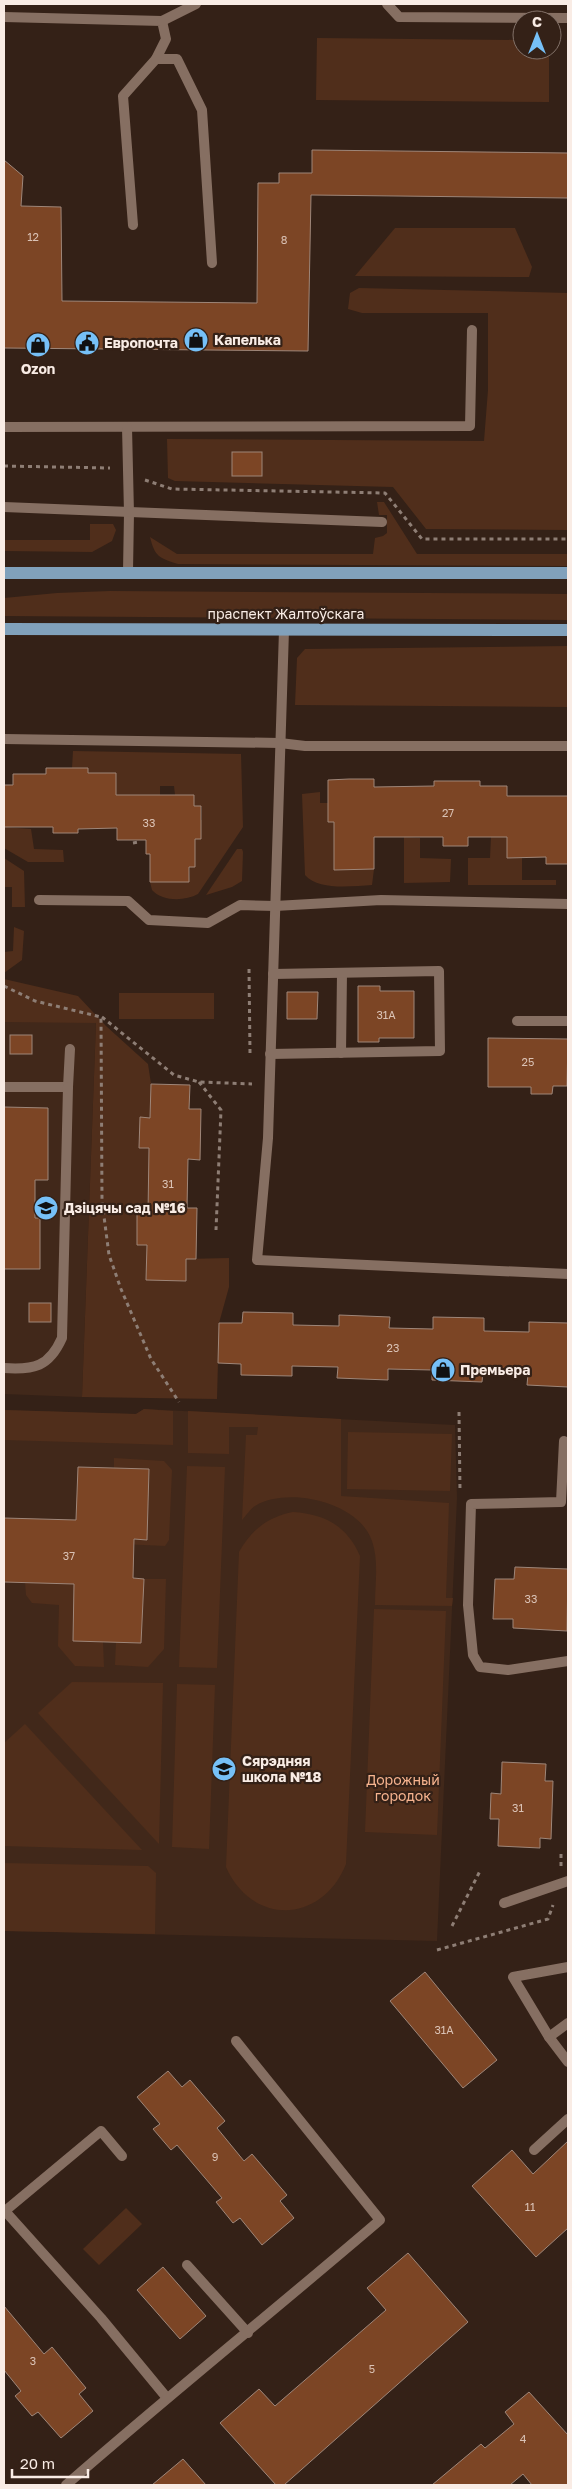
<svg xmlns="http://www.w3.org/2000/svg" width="572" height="2489" font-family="'Golos Text',sans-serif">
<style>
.built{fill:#41281a}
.green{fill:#502e1b}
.building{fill:#7c4525;stroke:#9e8679}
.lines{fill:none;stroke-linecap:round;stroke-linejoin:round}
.path{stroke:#8e7e75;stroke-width:3;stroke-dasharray:4 4;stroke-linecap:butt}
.lane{stroke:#866f62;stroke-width:10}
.primary{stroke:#81a1bb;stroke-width:12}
.labels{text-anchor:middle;stroke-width:4.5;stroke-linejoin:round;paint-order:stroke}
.number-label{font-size:11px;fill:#dac2b5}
.poi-label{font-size:14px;font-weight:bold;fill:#f9ece5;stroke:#342117;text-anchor:start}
.street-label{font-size:14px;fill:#f9ece5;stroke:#342117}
.park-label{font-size:14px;fill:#f8b48f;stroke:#342117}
</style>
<rect width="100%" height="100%" fill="#342117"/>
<g class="built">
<path d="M4,1022h92l-14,375 -78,-3z"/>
<path d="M144,1409l311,16 2,73 -20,443 -433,-10v-521l132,4z"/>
</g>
<g class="green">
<path d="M317,38l205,2v10h27v52l-233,-2z"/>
<path d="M395,228h120l17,39 -3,10 -174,-1z"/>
<path d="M359,288l209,5v237l-142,-1 -33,-42 -218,-6 -7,-3 -1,-39 317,2 4,-51v-77h-126l-14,-4 2,-16z"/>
<path d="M377,502h7l33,52h151v12l-390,-2c-19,-6 -23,-7 -28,-27l27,17h196l2,-16 8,-2 4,-3v-18h-8z"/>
<path d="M90,524h23l3,6 -4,11 -20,11 -88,-1v-11h86z"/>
<path d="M110,591l458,3v26l-564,-4v-18l53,-5z"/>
<path d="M568,646v61l-273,-2 2,-47 8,-9z"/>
<path d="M73,751l168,3 2,73 -45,67c-13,7 -35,8 -46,-4l-2,-8h39l5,-62h8v-13l-8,-1 -1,-11h-18l-1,-9h-14v9l-44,5v-27h-12l-16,5v-10h-16z"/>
<path d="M320,792v11h8v19h6v48l40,-1 -2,16c-20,1 -53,6 -67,-10l-3,-81z"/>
<path d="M4,827l27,2 3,20 29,1 1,12h-36l-24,-14z"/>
<path d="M404,837l16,1v20l31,1 -1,23 -46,1z"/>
<path d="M491,837h16v21h15v22h34v5h-88v-27h22z"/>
<path d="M237,849h5l1,3 -1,29 -10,6 -26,8z"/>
<path d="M4,858l20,13 1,36h-13v-20h-8z"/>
<path d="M14,927l10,4 -2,29 -18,13v-21l9,-1z"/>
<path d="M4,979l74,17 28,30 42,38 3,20 -1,34h-10l-1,30h10l-1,66h-11v30l10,1 39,35v-21l43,-1v29l-10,36 -2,76 -135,-2 14,-374 -92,-1z"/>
<rect x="119" y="993" width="95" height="26"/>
<path d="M144,1409l29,2v34l-169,-5v-30l132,4z"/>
<path d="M188,1411l153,8v77l108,7 -3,95h7l-1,8 -77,-1c0,-21 4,-44 -3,-64 -13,-39 -84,-55 -117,-35 -5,3 -9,10 -13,14l4,-85h11l1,-8h-29v27l-41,-1z"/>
<path d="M348,1432l104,2 -2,57 -103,-2z"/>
<path d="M114,1458l50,3 8,9 -3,70 -4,6 -43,-2v-5l25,1 2,-71 -35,-1z"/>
<path d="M187,1466l38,1 -8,201 -38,-1z"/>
<path d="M293,1512c32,2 54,14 67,44l-14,308c-24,60 -94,62 -120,3l13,-315c13,-23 29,-35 54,-40z"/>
<path d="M75,1567l-2,74 30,1 1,25 -29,-1 -17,-20 1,-41 -27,-2 -6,-8 -1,-13z"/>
<path d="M144,1579h22l-2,70 -16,18 -33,-2 1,-23 25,1z"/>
<path d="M374,1609l72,2 -9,224 -72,-3z"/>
<path d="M72,1682l91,1 -4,161 -121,-131z"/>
<path d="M177,1684l38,1 -6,164 -37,-2z"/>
<path d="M25,1724l117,126 -138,-4v-103z"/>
<path d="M4,1863l144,3 8,7 -1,61 -151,-3z"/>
<path d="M126,2208l16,16 -43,41 -16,-16z"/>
</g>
<g class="building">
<path d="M312,150l256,3v45l-257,-3 -3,156 -304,-3v-188l19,16 -2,30 40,1 1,94 195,2 1,-120h21v-10h33z"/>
<rect x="232" y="452" width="30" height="24"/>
<path d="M46,768h42v5h28v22h78v11h7v33h-6v28h-6v15h-39v-28h-4v-14h-29v-12l-39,1v4h-25v-6h-49v-42h9v-11h33z"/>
<path d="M349,779h25v8l60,-1v-5h46v5h27v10h61v68h-22v-7l-39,1v-21h-39v9h-25v-9h-69v32l-40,1v-48h-6v-42z"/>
<path d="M358,986h22v5h34v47h-35v4h-21z"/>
<path d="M287,992h31l-1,27h-30z"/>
<rect x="10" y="1035" width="22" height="19"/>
<path d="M488,1038l80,1 -1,47h-14l-1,8h-21v-7h-43z"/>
<path d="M151,1084l39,1 -1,24h12l-1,51 -12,-1 -1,49h10l-1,51h-10v22l-40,-1 1,-35h-10v-31h11l1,-66h-10l1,-31 10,1z"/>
<path d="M4,1107l44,1v72h-13v38h5v51h-36z"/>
<rect x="29" y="1303" width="22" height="19"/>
<path d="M243,1312l50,1v12l46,1v-11l51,2 -1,11 44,1v-12l51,1v13l45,1v-10l39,1v64l-41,-2 1,-11 -45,-2 -1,10 -50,-2v-10l-44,-1v11l-51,-2 1,-11 -46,-1v10l-51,-1v-11l-23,-1 1,-40h23z"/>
<path d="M78,1467l71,2 -2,71 -13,-1 -1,39 11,1 -3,64 -68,-2 1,-57 -70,-2v-64l72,2z"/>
<path d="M515,1567l53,2 -1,62 -54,-3v-9h-20l2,-40h19z"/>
<path d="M502,1762l44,2 -1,17h8l-2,58 -11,-1v10l-42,-2 1,-27h-9l1,-26 10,1z"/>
<path d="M425,1972l72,88 -34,28 -73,-87z"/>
<path d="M168,2071l14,16 8,-7 35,41 -8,7 27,33 8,-7 35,41 -7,6 14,17 -32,27 -22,-27 -7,5 -17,-21 6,-4 -45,-53 -6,5 -18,-21 7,-5 -23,-27z"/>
<path d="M568,2141v87l-32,29 -64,-71 40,-36 21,24z"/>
<path d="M408,2253l60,69 -184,163h-8l-56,-62 39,-34 16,17 111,-96 -19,-22z"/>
<path d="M163,2267l43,49 -26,23 -43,-49z"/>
<path d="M4,2306l40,48 8,-7 34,41 -7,6 14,17 -32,27 -23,-26 -6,4 -17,-20 6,-5 -17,-21z"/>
<path d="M529,2392l39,43v50h-36l-9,-11 -13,11h-78l49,-41 4,4 29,-24 -9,-12z"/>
<path d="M183,2459l23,26h-54z"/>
</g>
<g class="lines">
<g class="path">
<path d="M4,466l106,2"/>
<path d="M145,480l27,9 213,4 37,46h146"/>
<path d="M133,843l6,-1"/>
<path d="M249,969l1,84"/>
<path d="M4,986l31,15 66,16 1,184 7,54 12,34 30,70 28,43"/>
<path d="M102,1017l72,58 25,7 53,2"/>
<path d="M199,1082l22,28 -5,120"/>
<path d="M459,1412l1,79"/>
<path d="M561,1854v12"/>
<path d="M452,1926l29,-57"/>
<path d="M437,1950l111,-31 5,-14"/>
</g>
<g class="lane">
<path d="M387,4l12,13 169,1"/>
<path d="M4,17l158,4 4,18 -10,20 -33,37 10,129"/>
<path d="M162,21l34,-17"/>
<path d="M156,59h21l25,51 10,153"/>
<path d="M4,427l466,-1 2,-96"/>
<path d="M127,427l2,86 -1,58"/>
<path d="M4,507l378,15"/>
<path d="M284,630l-16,508 -11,122 311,14"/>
<path d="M4,739l276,4 25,3h263"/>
<path d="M39,900l89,1 21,19 59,3 32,-18 35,1 106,-6 187,4"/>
<path d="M517,1021h51"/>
<path d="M341,1053l1,-80"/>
<path d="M270,1054l170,-3 -1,-80 -166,3"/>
<path d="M4,1087h64l2,-38"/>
<path d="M4,1368c30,2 45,-1 58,-30l6,-251"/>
<path d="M564,1441l-3,61 -90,2 -3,101 5,50 7,12 28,3 60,-9"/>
<path d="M504,1903l64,-22"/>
<path d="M568,1967l-55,10 36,60 19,25"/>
<path d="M549,2037l19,-14"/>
<path d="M534,2150l34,-31"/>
<path d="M122,2156l-21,-25 -96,80 96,107 66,80"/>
<path d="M187,2265l61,68"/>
<path d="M66,2485c103,-90 210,-176 314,-265l-144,-179"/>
</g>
<g class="primary">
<path d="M4,573h564"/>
<path d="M4,629l564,1"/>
</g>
</g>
<defs>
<symbol id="shop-disc" viewBox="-11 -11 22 22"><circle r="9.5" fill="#76c0f7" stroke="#342117"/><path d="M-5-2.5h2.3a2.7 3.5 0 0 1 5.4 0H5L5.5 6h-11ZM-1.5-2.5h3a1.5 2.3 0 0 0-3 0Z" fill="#111"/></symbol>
<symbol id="civic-disc" viewBox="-11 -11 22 22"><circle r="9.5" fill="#76c0f7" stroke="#342117"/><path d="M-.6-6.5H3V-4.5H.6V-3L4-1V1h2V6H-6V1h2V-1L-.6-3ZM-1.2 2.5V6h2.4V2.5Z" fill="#111"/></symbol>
<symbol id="school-disc" viewBox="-11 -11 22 22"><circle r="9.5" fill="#76c0f7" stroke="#342117"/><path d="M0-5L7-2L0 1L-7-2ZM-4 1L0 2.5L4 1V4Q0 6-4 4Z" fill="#111"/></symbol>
</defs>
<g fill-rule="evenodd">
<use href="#shop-disc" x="182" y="326" width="28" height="28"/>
<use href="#civic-disc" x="73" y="329" width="28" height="28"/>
<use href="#shop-disc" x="24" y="331" width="28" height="28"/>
<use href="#school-disc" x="32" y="1194" width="28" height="28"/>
<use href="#shop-disc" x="429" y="1356" width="28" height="28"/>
<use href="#school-disc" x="210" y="1755" width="28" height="28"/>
</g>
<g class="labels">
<g class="number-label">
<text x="33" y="241">12</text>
<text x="284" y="244">8</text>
<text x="448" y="817">27</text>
<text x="149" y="827">33</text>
<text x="386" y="1019">31А</text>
<text x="528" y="1066">25</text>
<text x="168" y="1188">31</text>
<text x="393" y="1352">23</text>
<text x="69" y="1560">37</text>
<text x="531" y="1603">33</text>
<text x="518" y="1812">31</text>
<text x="444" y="2034">31А</text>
<text x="215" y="2161">9</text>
<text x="530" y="2211">11</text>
<text x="33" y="2365">3</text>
<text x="372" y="2373">5</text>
<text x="523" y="2443">4</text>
</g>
<g class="poi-label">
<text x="214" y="345">Капелька</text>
<text x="104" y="348">Европочта</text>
<text x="38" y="374" text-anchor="middle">Ozon</text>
<text x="64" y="1213">Дзіцячы сад №16</text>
<text x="460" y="1375">Премьера</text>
<text x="242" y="1766">Сярэдняя<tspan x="242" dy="16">школа №18</tspan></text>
</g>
<g class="street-label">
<text x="286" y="619">праспект Жалтоўскага</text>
</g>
<g class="park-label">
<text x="403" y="1785">Дорожный<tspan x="403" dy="16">городок</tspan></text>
</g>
</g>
<rect width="572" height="2489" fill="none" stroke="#f9ece5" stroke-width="10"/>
<g transform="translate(537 35)"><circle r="24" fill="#342117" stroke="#837269"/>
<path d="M0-4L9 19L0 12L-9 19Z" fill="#76c0f7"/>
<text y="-8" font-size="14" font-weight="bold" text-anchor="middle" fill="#f9ece5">С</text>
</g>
<path d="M12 2469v8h76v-8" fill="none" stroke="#f9ece5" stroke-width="2.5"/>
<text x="20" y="2469" font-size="15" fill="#f9ece5" stroke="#342117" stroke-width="4" paint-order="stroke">20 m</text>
</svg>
